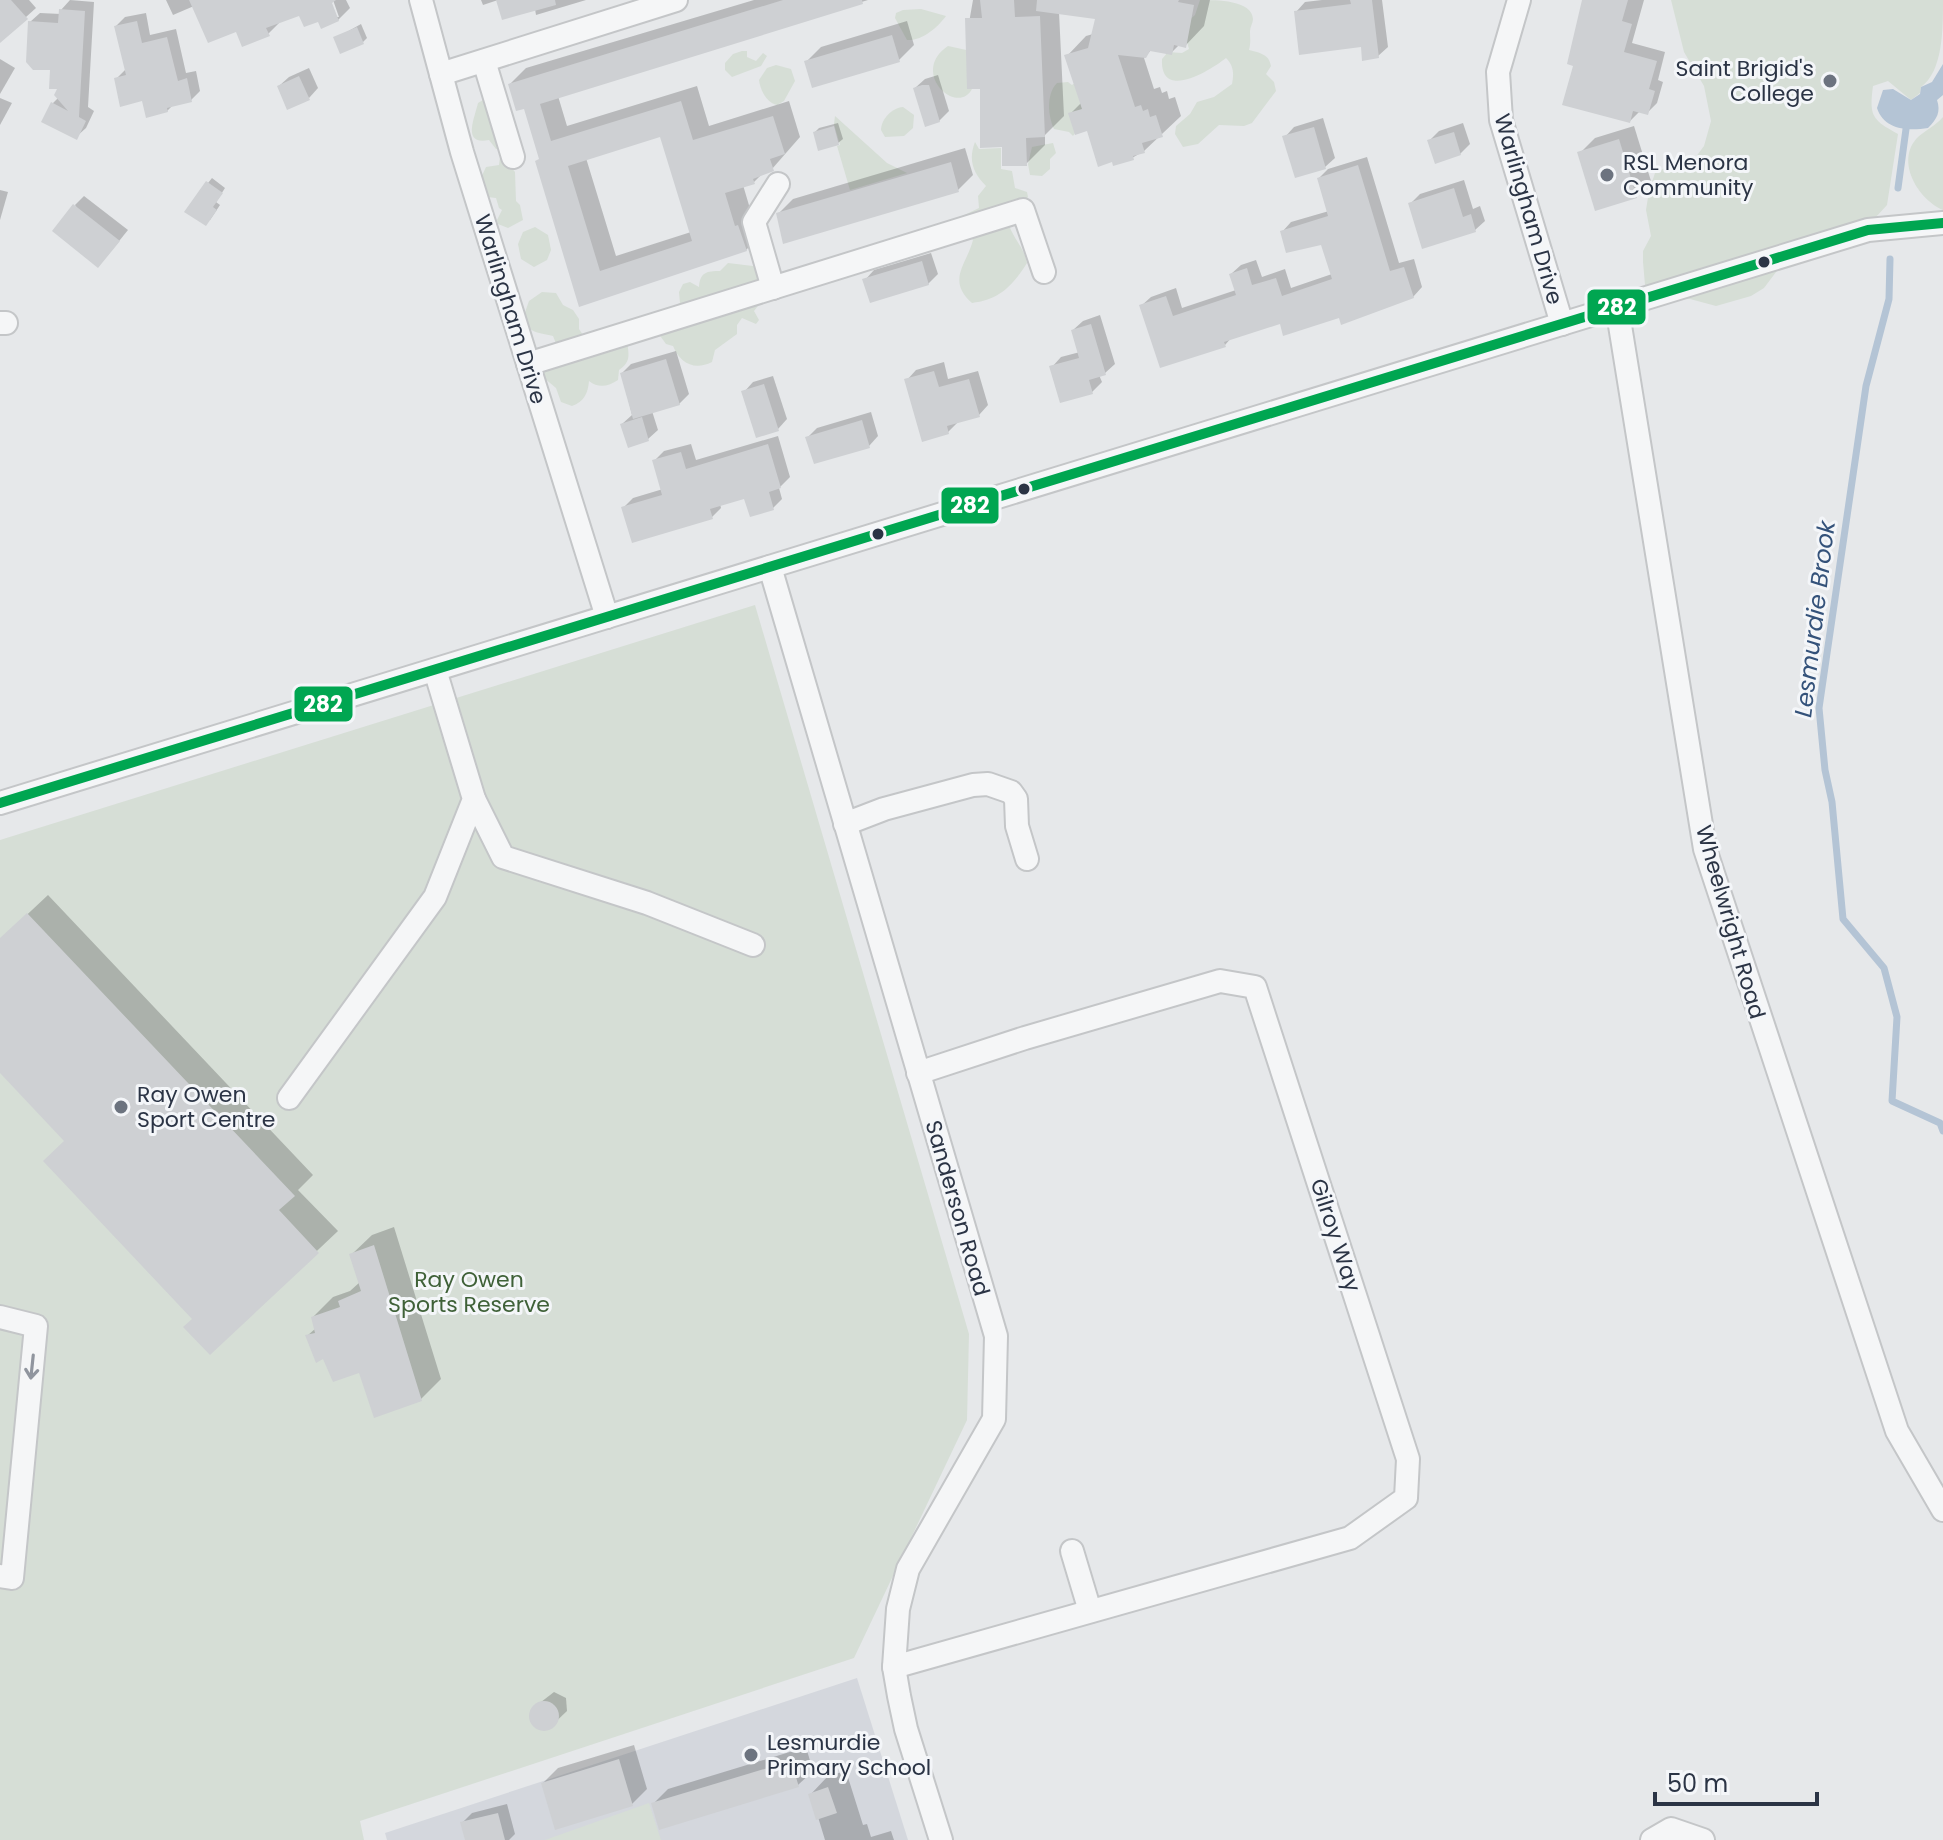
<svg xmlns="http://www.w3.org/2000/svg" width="1943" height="1840" font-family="Poppins,sans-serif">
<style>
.built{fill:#d4d7dd}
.green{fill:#d6ded6}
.water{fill:#b4c4d5}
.shadow{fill:#0003;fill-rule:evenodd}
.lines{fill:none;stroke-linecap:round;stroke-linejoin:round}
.stream{stroke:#b4c4d5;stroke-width:7}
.building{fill:#ced0d3;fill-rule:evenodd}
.minor-casing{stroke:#c4c6c8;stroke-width:26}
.minor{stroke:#f5f6f7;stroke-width:22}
.bus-1-casing{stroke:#f4f6f9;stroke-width:16}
.bus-1{stroke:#00a651;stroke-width:10}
.oneway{stroke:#90959e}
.poi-dot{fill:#6c737f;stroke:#f4f6f9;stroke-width:3}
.bus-dot{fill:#2b3445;stroke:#f4f6f9;stroke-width:3}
.labels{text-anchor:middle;stroke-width:6;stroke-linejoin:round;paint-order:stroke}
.poi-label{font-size:22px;fill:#2b3445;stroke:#f4f6f9;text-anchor:start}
.street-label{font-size:22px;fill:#2b3445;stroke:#f4f6f9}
.park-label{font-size:22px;fill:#3f6138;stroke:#f4f6f9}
.water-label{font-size:24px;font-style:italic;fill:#34527a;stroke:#f4f6f9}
.line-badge{stroke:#f4f6f9;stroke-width:3}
.badge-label{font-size:22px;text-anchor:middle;font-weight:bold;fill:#fff}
</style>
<rect width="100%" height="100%" fill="#e6e8ea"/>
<path class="built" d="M857,1678l51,162h-521l-2,-7z"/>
<g class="green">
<path d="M1200,0c17,0 52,0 53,19 0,4 -3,8 -3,12 0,7 1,11 -1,19 11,3 20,4 22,16l-5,8 8,8 2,9 -24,32 -8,3 -25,-1 -21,19 -15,3 -8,-13 1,-8 14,-12 7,-12 17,-5 18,-13c2,-10 2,-18 -6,-26 -15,12 -66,44 -64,1l6,-7 14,1 7,-4 -4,-14 2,-13 8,-7z"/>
<path d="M1671,0h272c0,30 0,71 -22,87l-1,6 -9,7 -23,-19 -15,5c-4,30 -1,34 25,48l-11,71 -11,12 -23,15 -68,28 -21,28 -13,8 -35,10 -37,-10 -24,1 -10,-12 -2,-23v-11l8,-15 -5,-26 3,-19 6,-18 14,-7 23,-4 12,-16 7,-25 -7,-35 -20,-34z"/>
<path d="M921,9l25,7c-9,12 -24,25 -39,24l-12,-22 1,-5 7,-3z"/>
<path d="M948,46l23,5c1,9 6,29 1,38 -15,28 -63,-17 -24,-43z"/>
<path d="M742,51h5v6l9,4 7,-8 4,3 -6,10 -29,11 -7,-7v-7l8,-9z"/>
<path d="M776,65l15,4 4,12 -11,20 -7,4c-10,-2 -17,-15 -18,-25l8,-12z"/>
<path d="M1079,80c7,17 7,41 -6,56l-4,-4 -15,-3c-6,-13 -8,-35 3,-46l11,-1 4,3z"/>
<path d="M488,97l11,52h-3l-7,-9c-27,5 -15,-20 -11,-37z"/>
<path d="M903,107l11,8 -1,13 -9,8 -19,1 -4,-7c0,-11 11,-22 22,-23z"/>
<path d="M835,116l52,47 20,10 -57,17 -13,-44 3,-1 -6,-21z"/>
<path d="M1943,117v93c-24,-10 -49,-49 -25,-73 8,-7 17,-11 25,-20z"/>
<path d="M975,142l4,7 22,-1v21l11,2 3,17 12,4 1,5 -7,9 -8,4 -12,-6 -14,6 2,22 3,1 8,-8h9c5,15 15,22 18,38 -14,22 -27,37 -55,40 -26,-23 -5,-39 1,-63l-14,-18 1,-5 19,-9 -1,-12 8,-10c-13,-13 -18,-26 -11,-44z"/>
<path d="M1053,143l3,10 -6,6v10l-8,7 -12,-1 -2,-11 4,-17z"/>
<path d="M506,154l3,11 6,7 1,29 4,4 3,15 -15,8 -10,-4 -1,-4 5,-10 -3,-2 -3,-10 -9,-1 -7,-17 6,-13 13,-2 1,-8z"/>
<path d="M535,227l13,8 3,15 -4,10 -13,7 -13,-8 -3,-15 5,-12z"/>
<path d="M728,263l25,3 8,5 -4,11 7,16 -10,13 5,9 -3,4 -14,-6 -5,7v9l-22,16 -3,12c-18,9 -32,1 -39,-16l-7,-2 -10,-14 7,-17 17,-10 -1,-11 4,-8 7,-2 9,5c1,-15 8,-16 21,-16z"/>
<path d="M542,292l14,1 7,12 10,5 6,9v10l4,6 44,6c2,14 4,21 -8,29l-1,10c-9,6 -19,9 -29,1 -1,12 -5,21 -17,25l-11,-4 -5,-14 -19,-16 20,-26 -4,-10c-16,-4 -23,-2 -30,-18l6,-17z"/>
<path d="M755,605l214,729 -2,86 -113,238 -494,163 4,19h-364v-1000z"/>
<path d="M649,1803l12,37h-116z"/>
</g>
<path class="water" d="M1943,64v31l-6,5c4,12 0,19 -9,28 -20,3 -44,2 -51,-20l6,-18 10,-1 18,11 9,-6 1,-7 11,-5z"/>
<g class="shadow">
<path d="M0,0h29l7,8 -30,27 -6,-7z"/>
<path d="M70,0l24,2 -6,105 6,4 -8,17 -10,9 -32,-16 9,-18 6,-6 1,-10 -30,-65 10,-9 21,1v-4z"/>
<path d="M166,0h162l7,17h4l-6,-17h13l4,8 -12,12 -38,-7 -20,9 -12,12 -31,-5 -43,-23 -21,9z"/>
<path d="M481,0h17l-15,5z"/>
<path d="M498,0h88l-50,15 -1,-6z"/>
<path d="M754,0h114l-310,96 9,30 130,-40 12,40 80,-25 11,36 -28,32 -9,4 -9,9 -11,3 8,27 11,22 -16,16 -166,54 -55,-198 -15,-22 16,-16zM662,135l29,97 -75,24 -30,-98z"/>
<path d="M973,0h237l-6,26 -19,20 -5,-2 -9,9 -19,-4 -8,9 10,31 6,-2 2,6 5,-2 2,8 6,-2 6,19 -37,35 -12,7 -62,-44 12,-12 -15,-46 19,-20 7,-2 5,-17 -39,-5 5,104 -19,19v10l-19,19 -22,-19 -22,-58 -15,-53z"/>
<path d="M1322,0h60l6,47 -10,9 -16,-11 -66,-33 9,-10z"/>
<path d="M1584,0h60l-12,43 33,9 -7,28 5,2 -6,21 -10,10 -7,-2 -10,10 -55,-57z"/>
<path d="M146,13l4,22 26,-6 10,44 10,-2 4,20 -9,9 -18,5 -6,6 -23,-12 -28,-20 10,-10 -10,-43 9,-9z"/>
<path d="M907,21l7,24 -15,15 -93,2 15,-15z"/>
<path d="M361,24l6,14 -4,4 -27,-4z"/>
<path d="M0,59l15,9 -15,26z"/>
<path d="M309,68l9,20 -9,10 -30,-12 10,-9z"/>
<path d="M938,75l11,36 -10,10 -24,-33 10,-9z"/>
<path d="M0,98l12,5 -12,22z"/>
<path d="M1323,118l12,40 -10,9 -40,-30 9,-10z"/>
<path d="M838,123l5,16 -5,4 -23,-11 4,-4z"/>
<path d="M1463,123l7,21 -10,10 -30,-14 9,-9z"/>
<path d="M1634,126l17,55 -15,15 -56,-43 15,-15z"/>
<path d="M965,148l8,27 -15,15 -180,24 15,-15z"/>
<path d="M1367,157l32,106 15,-4 8,28 -9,10 -73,18 -59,7 -49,15 -7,8 -84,-39 10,-9 25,-9 6,20 54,-18 -5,-16 10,-9 15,-5 6,17 23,-8 6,19 41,-14 -9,-32 -41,-10 9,-10 38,-11 -10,-33 9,-9z"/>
<path d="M212,178l13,10 -9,14 4,3 -10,15 -2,-37z"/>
<path d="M1464,180l9,29 7,-3 5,15 -10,9 -65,-26 10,-10z"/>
<path d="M0,190l8,2 -8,28z"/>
<path d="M84,196l44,34 -21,26 -32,-51z"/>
<path d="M931,253l7,21 -10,10 -63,-4 9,-10z"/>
<path d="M1100,315l15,49 -10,9 -6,2 3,7 -10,10 -40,-25 9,-10 19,-5 -7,-22 10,-9z"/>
<path d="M676,351l13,43 -10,10 -27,7 6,19 -10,9 -26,-15 10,-9 -10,-42 9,-9z"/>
<path d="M944,362l4,17 30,-8 10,34 -9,10 -21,7 -10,10 -41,-52 9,-10z"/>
<path d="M773,376l14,43 -9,10 -34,-37 9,-10z"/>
<path d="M871,412l7,24 -9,10 -61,-9 9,-9z"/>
<path d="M778,436l12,41 -11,11 3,11 -9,9 -27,-12 -26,8 1,4 -9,9 -89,-9 10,-10 30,-9 -9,-28 10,-10 27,-7 5,16z"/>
<path d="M48,895l265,280 -15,15 40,41 -128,121 -16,-34 -128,-178 -66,-70v-130z"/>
<path d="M394,1227l47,152 -20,20 -97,-42 -17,-21 9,-8 -3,-11 20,-20 17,-6 10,-9 -9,-27 21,-20z"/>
<path d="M554,1692l12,6 1,13 -19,18 -10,-1 -7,-8 1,-11z"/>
<path d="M634,1745l13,44 -15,15 -89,-21 15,-15z"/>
<path d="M806,1747l7,24 -15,14 -145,19 15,-15z"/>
<path d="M846,1771l17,54 4,-1 4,13 20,-6 3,9h-69l-14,-46 17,-18z"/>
<path d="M507,1804l8,30 -6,6h-42l-5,-17 10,-10z"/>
</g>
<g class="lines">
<g class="stream">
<path d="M1898,188l8,-59"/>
<path d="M1890,259l-1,40 -23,87 -47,322 6,62 7,32 11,117 41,49 13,49 -5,84 48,22 3,8"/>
</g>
</g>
<g class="building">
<path d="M0,0h11l17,19 -28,24z"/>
<path d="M189,0h147l-4,3 7,18 -18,8 -3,-7 -14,5 -5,-11 -33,12 4,8 -28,11 -6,-15 -28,11z"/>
<path d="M496,0h59l1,5 -54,15z"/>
<path d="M783,0h79l1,4 -323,100 11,37 130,-40 12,39 80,-24 12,38 -15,5 4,12 -21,8 2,5 -30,9 10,33 3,-1 9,26 -168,56 -44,-146 4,-2 -15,-50 -8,2 -8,-27zM660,137l32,104 -92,30 -32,-105z"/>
<path d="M980,0h34l1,17 25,-1 5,121 -19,1 1,28h-25v-19l-22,1v-59h-13l-2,-71h17z"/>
<path d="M1037,0h142l-1,2 16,3 -8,43 -12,-3 -2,10 -22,-4 -4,7 -28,-3 17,52 6,-2 2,6 5,-2 2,8 6,-2 7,22 -21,6 3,10 -12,3 1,4 -21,6 -1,-4 -14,5 -11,-36 -12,4 -7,-22 14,-4 -18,-54 24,-7 7,-29 -59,-8z"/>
<path d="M1350,0h22l7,58 -17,3 -1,-14 -62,8 -5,-44 57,-7z"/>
<path d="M1582,0h46l-6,21 10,3 -8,28 33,9 -8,28 6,2 -7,24 -15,-4 -3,12 -68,-18 11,-39 -6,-2z"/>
<path d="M59,9l26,2 -6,106 7,4 -9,19 -36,-18 10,-20 17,9 -14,-16 3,-6h-8l1,-19h-17l-7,-8 2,-41 30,2z"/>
<path d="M137,21l5,22 25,-6 11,44 9,-3 5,24 -25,6 1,4 -22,6 -4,-17 -22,6 -6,-29 12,-3 -12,-49z"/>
<path d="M357,27l7,17 -24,10 -7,-17z"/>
<path d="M892,35l8,27 -88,26 -8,-27z"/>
<path d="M299,76l11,24 -23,10 -10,-24z"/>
<path d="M922,85h7l11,37 -15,5 -12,-39z"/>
<path d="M834,126l5,19 -21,6 -5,-19z"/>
<path d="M1314,127l12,42 -31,9 -13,-42z"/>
<path d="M1454,132l7,23 -26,9 -8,-24z"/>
<path d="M1619,139l18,59 -42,13 -18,-59z"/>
<path d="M951,162l8,30 -176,52 -7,-31z"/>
<path d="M1358,165l32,106 14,-4 10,31 -73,27 -2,-7 -56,18 -3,-12 -56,18 2,5 -66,21 -21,-63 27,-9 7,20 63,-21 -7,-21 18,-6 5,17 24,-7 6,18 50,-17 -11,-34 -35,8 -6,-22 48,-15 -11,-38z"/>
<path d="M206,181l17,12 -10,14 4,3 -11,16 -22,-14z"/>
<path d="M1454,188l9,29 8,-3 5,18 -54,17 -14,-46z"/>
<path d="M73,204l47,37 -22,27 -46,-37z"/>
<path d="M922,261l7,24 -59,18 -8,-24z"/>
<path d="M1091,324l15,51 -17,5 4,14 -33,9 -11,-37 30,-8 -8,-28z"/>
<path d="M666,359l14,46 -47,14 -13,-46z"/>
<path d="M934,371l5,16 30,-8 11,38 -33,9 2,8 -27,8 -18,-63z"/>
<path d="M764,384l15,47 -23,7 -15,-47z"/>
<path d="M642,417l7,24 -21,7 -8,-24z"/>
<path d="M862,420l8,28 -56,16 -9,-27z"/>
<path d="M768,444l13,44 -12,4 5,18 -24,7 -6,-18 -34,10 3,10 -81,24 -11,-36 41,-12 -10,-35 29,-8 5,17z"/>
<path d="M27,913l268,283 -16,14 40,43 -109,102 -27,-28 9,-8 -149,-158 21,-20 -64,-68v-135z"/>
<path d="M374,1245l48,156 -48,17 -15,-45 -26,9 -10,-23 -7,4 -11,-28 10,-2 -4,-16 29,-10 -2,-6 23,-10 -12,-37z"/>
<circle cx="544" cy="1716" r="15"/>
<path d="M619,1759l14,47 -78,24 -14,-47z"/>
<path d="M791,1761l8,26 -140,43 -8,-27z"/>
<path d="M828,1787l9,26 -21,7 -8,-26z"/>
<path d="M498,1813l7,27h-40l-5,-18z"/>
</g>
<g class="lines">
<defs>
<g id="minor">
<path d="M421,0l41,152 145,465"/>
<path d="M1519,0l-21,72 3,48 61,204"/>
<path d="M484,61l29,96"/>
<path d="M441,74l235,-74"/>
<path d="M773,288l-19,-66 24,-38"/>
<path d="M1617,307l88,542 192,582 46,79"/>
<path d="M0,323h6"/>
<path d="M528,364l495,-154 21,62"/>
<path d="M770,567l226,769 -2,83 -86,150 -10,40 -4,58 5,29 7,33 35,111"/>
<path d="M474,799l29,58 144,46 106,42"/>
<path d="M0,803l1868,-573 75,-7"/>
<path d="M845,824l39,-15 89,-24 15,-1 23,8 5,7 1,27 10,33"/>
<path d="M289,1098l146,-201 39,-98 -39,-129"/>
<path d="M0,1317l36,9 -24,252 -12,-2"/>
<path d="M1072,1551l18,60"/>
<path d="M894,1667l456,-129 56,-40 2,-39 -153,-472 -35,-6 -195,57 -107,35"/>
<path d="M1652,1840l19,-11 32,11"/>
</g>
</defs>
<use href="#minor" class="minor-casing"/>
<use href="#minor" class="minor"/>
<defs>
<path id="bus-1" d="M0,803l1868,-573 75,-7"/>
</defs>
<use href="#bus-1" class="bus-1-casing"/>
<use href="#bus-1" class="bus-1"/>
</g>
<defs><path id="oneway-shaft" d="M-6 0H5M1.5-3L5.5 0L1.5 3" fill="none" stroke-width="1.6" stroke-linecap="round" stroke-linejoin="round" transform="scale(2)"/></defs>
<use class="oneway" href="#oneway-shaft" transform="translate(32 1367) rotate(96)"/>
<g class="poi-dot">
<circle cx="1830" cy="81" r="8"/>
<circle cx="1607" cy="175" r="8"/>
<circle cx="121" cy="1107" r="8"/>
<circle cx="751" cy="1755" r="8"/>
</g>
<g class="bus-dot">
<circle cx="1764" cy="262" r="7"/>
<circle cx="1024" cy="489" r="7"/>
<circle cx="878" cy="534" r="7"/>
</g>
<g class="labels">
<g class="poi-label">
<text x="1814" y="76" text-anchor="end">Saint Brigid's<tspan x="1814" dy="25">College</tspan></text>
<text x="1623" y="170">RSL Menora<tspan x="1623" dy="25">Community</tspan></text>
<text x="137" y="1102">Ray Owen<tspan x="137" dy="25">Sport Centre</tspan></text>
<text x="767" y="1750">Lesmurdie<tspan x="767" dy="25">Primary School</tspan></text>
</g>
<g class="street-label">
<text transform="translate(1529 209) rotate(74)" y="8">Warlingham Drive</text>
<text transform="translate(511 309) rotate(73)" y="8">Warlingham Drive</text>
<text transform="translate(1731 922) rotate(74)" y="8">Wheelwright Road</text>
<text transform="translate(958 1208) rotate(74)" y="8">Sanderson Road</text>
<text transform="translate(1336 1235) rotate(72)" y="8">Gilroy Way</text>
</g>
<g class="park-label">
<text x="469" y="1287">Ray Owen<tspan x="469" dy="25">Sports Reserve</tspan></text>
</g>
<g class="water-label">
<text transform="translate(1815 619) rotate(-83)" y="8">Lesmurdie Brook</text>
</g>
</g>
<g class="line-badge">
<rect x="1586" y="288" width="61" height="38" rx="8" fill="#00a651"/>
<rect x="940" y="486" width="60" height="39" rx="8" fill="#00a651"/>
<rect x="293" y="685" width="61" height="38" rx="8" fill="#00a651"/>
</g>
<g class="badge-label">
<text x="1617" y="315">282</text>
<text x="970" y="513">282</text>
<text x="323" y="712">282</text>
</g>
<path d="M1655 1792v12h162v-12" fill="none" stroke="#2b3445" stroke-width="4"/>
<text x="1667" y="1792" font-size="24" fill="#2b3445" stroke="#f4f6f9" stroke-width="6" paint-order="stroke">50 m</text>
</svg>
